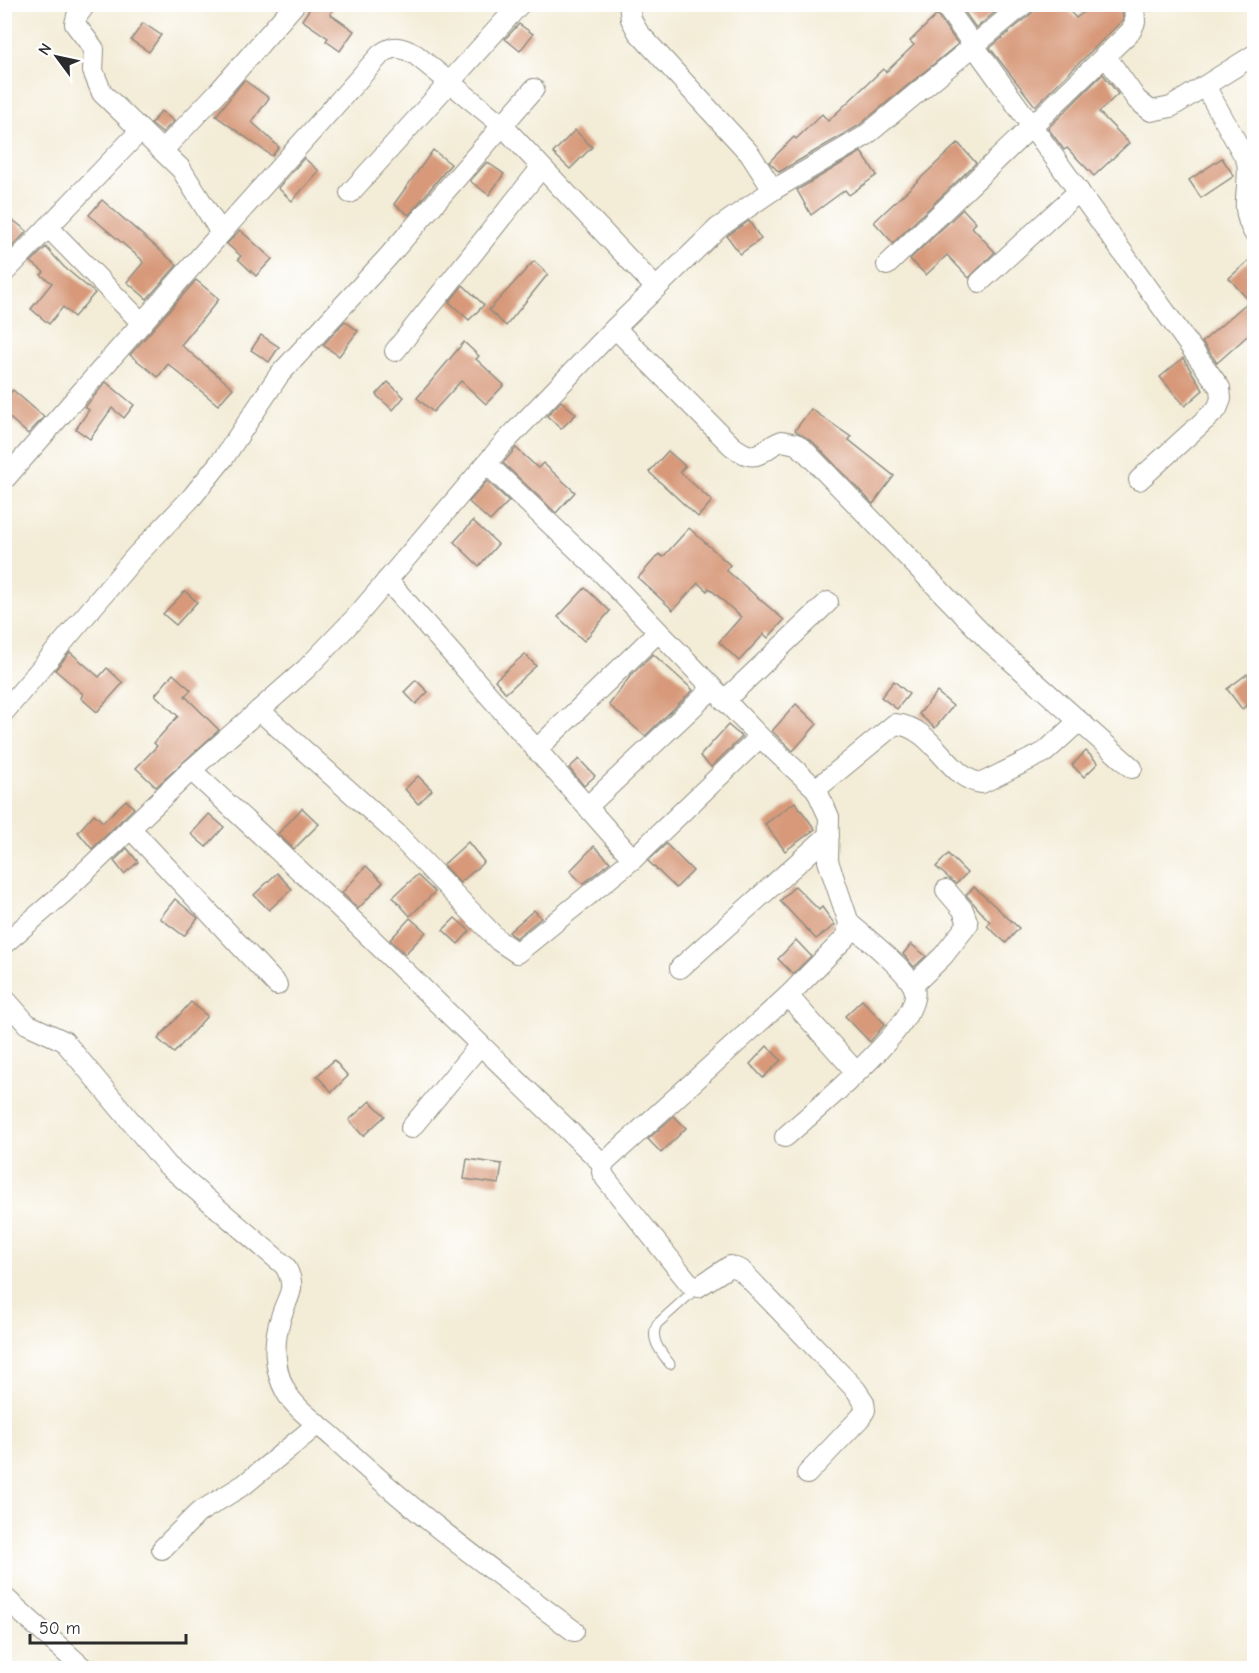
<svg xmlns="http://www.w3.org/2000/svg" width="1259" height="1673" font-family="'Comic Neue',sans-serif">
<style>
.building{fill:#d79979}
.lines{fill:none;stroke-linecap:round;stroke-linejoin:round}
.service-casing{stroke:#8f8c81;stroke-width:11}
.minor-casing{stroke:#8f8c81;stroke-width:22}
.service{stroke:#fff;stroke-width:9}
.minor{stroke:#fff;stroke-width:20}
</style>
<rect width="100%" height="100%" fill="#fff"/>
<filter id="ink" filterUnits="userSpaceOnUse"><feTurbulence type="fractalNoise" baseFrequency=".0167" numOctaves="2"/><feDisplacementMap in="SourceGraphic" scale="12" xChannelSelector="R" yChannelSelector="G"/><feConvolveMatrix kernelMatrix="1 2 1 2 8 2 1 2 1" color-interpolation-filters="sRGB"/></filter>
<filter id="wash" filterUnits="userSpaceOnUse"><feTurbulence type="fractalNoise" baseFrequency=".008" numOctaves="4" result="noise"/><feDisplacementMap in="SourceGraphic" scale="24" xChannelSelector="R" yChannelSelector="G"/><feGaussianBlur stdDeviation="1.35" result="paint"/><feColorMatrix in="noise" values="0 0 0 0 0 0 0 0 0 0 0 0 0 0 0 0 0 1.4 0 .05"/><feComposite in="paint" operator="in"/></filter>
<g filter="url(#wash)">
<rect width="100%" height="100%" fill="#f3ecd7"/>
<g id="blocks">
<g class="building">
<path d="M313,4h24l-7,10 24,17 -14,20 -14,-10 2,-3 -26,-18z"/>
<path d="M959,4h46l-29,24z"/>
<path d="M1036,4h27l13,14 18,-14h28l1,16 -88,86 -45,-58 42,-35z"/>
<path d="M937,15l21,29 -100,82 -79,46 -10,-10 25,-25 2,2 26,-25 6,7 55,-52 3,3 28,-27 -4,-4z"/>
<path d="M143,23l18,12 -12,17 -18,-12z"/>
<path d="M519,24l14,10 -13,17 -15,-12z"/>
<path d="M1103,74l15,20 -19,18 30,31 -35,33 -27,-28 -3,2 -16,-22z"/>
<path d="M244,80l25,18 -17,24 27,25 -7,9 -56,-40z"/>
<path d="M161,111l13,10 -12,12 -11,-9z"/>
<path d="M575,130l17,17 -22,22 -17,-16z"/>
<path d="M958,143l18,20 -83,80 -19,-21z"/>
<path d="M433,150l18,14 -42,51 -15,-11z"/>
<path d="M861,152l16,23 -28,20 -4,-5 -34,25 -14,-25z"/>
<path d="M304,158l15,13 -27,30 -14,-13z"/>
<path d="M1222,158l12,18 -33,22 -12,-18z"/>
<path d="M487,162l17,12 -15,21 -19,-14z"/>
<path d="M102,200l75,65 -30,34 -20,-17 16,-19 -2,-4 -52,-44z"/>
<path d="M963,209l13,14 -4,4 23,25 -26,26 -22,-23 -21,20 -16,-16z"/>
<path d="M4,213l23,18 -15,16 -8,-6z"/>
<path d="M749,221l12,18 -21,15 -13,-18z"/>
<path d="M240,230l32,29 -16,17 -18,-17 3,-3 -14,-12z"/>
<path d="M46,247l18,20 31,26 -21,24 -11,-10 -14,17 -18,-15 21,-26 -11,-8 3,-3 -13,-10z"/>
<path d="M1254,256v74l-37,33 -15,-21 47,-41 -20,-23z"/>
<path d="M534,261l14,13 -42,52 -17,-16z"/>
<path d="M196,280l23,19 -38,46 52,43 -15,17 -50,-41 -10,13 -28,-22z"/>
<path d="M463,285l21,20 -15,15 -20,-18z"/>
<path d="M345,321l13,10 -19,25 -16,-11z"/>
<path d="M261,335l18,12 -10,15 -18,-12z"/>
<path d="M464,342l15,14 -3,3 28,26 -18,19 -25,-23 -28,31 -16,-14z"/>
<path d="M1183,358l20,32 -18,16 -25,-29z"/>
<path d="M106,382l28,23 -10,13 -12,-10 -22,31 -14,-10 13,-19 -4,-3z"/>
<path d="M388,382l16,15 -11,13 -17,-15z"/>
<path d="M13,390l31,27 -16,17 -24,-21v-13z"/>
<path d="M561,401l15,13 -15,15 -14,-13z"/>
<path d="M811,409l40,28 -2,3 45,36 -21,28 -59,-61 -19,-13z"/>
<path d="M516,448l22,20 5,-5 32,29 -19,21 -53,-50z"/>
<path d="M668,451l17,15 -5,6 32,29 -14,16 -49,-45z"/>
<path d="M487,481l22,20 -19,20 -21,-19z"/>
<path d="M473,521l25,23 -19,22 -25,-24z"/>
<path d="M689,528l41,37 -4,5 58,50 -16,18 -4,-4 -25,27 -20,-19 22,-25 -32,-29 -2,3 -9,-8 -25,27 -35,-32 21,-24 4,3z"/>
<path d="M585,588l25,23 -26,30 -26,-24z"/>
<path d="M185,591l12,11 -21,23 -13,-11z"/>
<path d="M70,652l29,25 8,-9 16,15 -26,29 -16,-14 2,-4 -28,-24z"/>
<path d="M525,654l11,12 -30,27 -11,-13z"/>
<path d="M653,654l40,36 -48,46 -36,-31 22,-30z"/>
<path d="M173,674l18,16 -6,6 34,34 -63,57 -20,-19 21,-22 -3,-3 24,-27 -23,-21z"/>
<path d="M1247,674l7,9v17l-12,9 -15,-20z"/>
<path d="M416,680l12,12 -12,12 -12,-12z"/>
<path d="M894,681l15,13 -12,15 -16,-12z"/>
<path d="M937,692l16,14 -18,22 -16,-14z"/>
<path d="M796,704l21,20 -24,27 -21,-20z"/>
<path d="M728,725l14,12 -31,30 -11,-11z"/>
<path d="M1086,751l12,12 -14,14 -12,-12z"/>
<path d="M579,759l16,17 -11,10 -15,-18z"/>
<path d="M418,776l14,14 -14,14 -13,-15z"/>
<path d="M126,800l8,8 -42,41 -14,-17 16,-18 9,8z"/>
<path d="M795,802l20,27 -30,22 -20,-27z"/>
<path d="M302,808l17,16 -25,25 -16,-15z"/>
<path d="M209,814l15,13 -18,20 -15,-13z"/>
<path d="M468,842l16,20 -24,21 -17,-18z"/>
<path d="M666,844l27,27 -17,17 -28,-27z"/>
<path d="M594,846l16,16 -27,22 -13,-13z"/>
<path d="M127,848l11,14 -14,12 -10,-13z"/>
<path d="M948,854l19,19 -11,11 -20,-17z"/>
<path d="M366,866l17,16 -25,27 -16,-16z"/>
<path d="M277,873l15,16 -23,21 -15,-15z"/>
<path d="M417,875l18,17 -25,24 -17,-19z"/>
<path d="M795,886l24,24 3,-3 13,18 -19,14 -36,-38z"/>
<path d="M974,887l45,41 -13,15 -19,-17 3,-4 -24,-27z"/>
<path d="M175,899l23,19 -14,18 -24,-18z"/>
<path d="M534,910l7,8 -25,20 -4,-3 -3,-3z"/>
<path d="M410,918l16,14 -21,22 -15,-14z"/>
<path d="M455,918l15,13 -12,13 -15,-14z"/>
<path d="M796,940l15,16 -18,18 -15,-15z"/>
<path d="M911,944l15,12 -12,11 -11,-13z"/>
<path d="M862,1000l23,24 -15,18 -25,-26z"/>
<path d="M191,1002l16,14 -33,37 -16,-14z"/>
<path d="M767,1046l14,14 -18,18 -13,-14z"/>
<path d="M334,1060l14,16 -16,16 -15,-16z"/>
<path d="M370,1101l15,15 -22,20 -14,-16z"/>
<path d="M674,1116l12,12 -25,25 -13,-14z"/>
<path d="M467,1159l35,5 -3,20 -35,-5z"/>
</g>
</g>
</g>
<g filter="url(#ink)">
<use href="#blocks" fill-opacity="0" stroke="#8f8c81" stroke-width="1.5"/>
<g class="lines">
<defs>
<path id="service" d="M670,1364c-9,-12 -21,-25 -13,-40l41,-37"/>
<g id="minor">
<path d="M86,4l-9,12 -2,8 19,25 -1,22 9,22 79,76 40,64 159,-178c13,-11 22,-8 36,0l86,70 154,163"/>
<path d="M629,4l2,15 7,13 112,122 23,36"/>
<path d="M944,4l276,384 1,11 -4,10 -78,71"/>
<path d="M1105,55l32,45 14,11 20,-4 83,-52"/>
<path d="M1205,86l42,75c4,28 -9,44 7,72"/>
<path d="M163,150l57,-60 75,-86"/>
<path d="M350,193l170,-189"/>
<path d="M48,227l94,96"/>
<path d="M887,265l244,-234 4,-9 -1,-18"/>
<path d="M4,273l137,-143"/>
<path d="M980,282l99,-91"/>
<path d="M615,328l117,118c27,20 26,4 50,-5l14,3 9,7 184,190 143,127"/>
<path d="M395,351l146,-183"/>
<path d="M488,465l114,108 158,164 56,52 13,28 -1,44 21,62 -2,13 -59,60 -185,168 -1,8 4,7 83,104 9,4 32,-21 11,4 115,120 8,12 1,8 -4,7 -54,57"/>
<path d="M4,480l217,-247"/>
<path d="M387,580l246,279"/>
<path d="M724,701l104,-99"/>
<path d="M259,710l137,123 103,108 18,12 116,-94 127,-122"/>
<path d="M4,712l131,-155 57,-60 33,-41 54,-81 108,-117 147,-169"/>
<path d="M536,750l121,-117"/>
<path d="M191,770l149,138 263,256"/>
<path d="M816,789l79,-65c40,3 53,56 87,59l63,-31 34,-31"/>
<path d="M587,807l125,-118"/>
<path d="M130,828l147,157"/>
<path d="M4,944l57,-49 130,-125 115,-101 50,-52 147,-173 112,-116 103,-100 55,-38 92,-54 159,-132"/>
<path d="M680,968l149,-133"/>
<path d="M913,985l30,-29 25,-32 -5,-14 -17,-20"/>
<path d="M788,996l68,76"/>
<path d="M4,998l23,26 37,17 103,124 118,101c13,23 3,28 -4,51 -8,24 -8,52 5,75 11,19 34,33 49,47 75,71 157,131 239,192"/>
<path d="M411,1128l68,-82"/>
<path d="M785,1137c26,-24 140,-115 129,-149 -6,-17 -50,-52 -65,-65"/>
<path d="M162,1549l36,-36 47,-29 73,-60"/>
<path d="M4,1597l79,71"/>
</g>
</defs>
<use href="#service" class="service-casing"/>
<use href="#minor" class="minor-casing"/>
<use href="#service" class="service"/>
<use href="#minor" class="minor"/>
</g>
</g>
<rect width="1259" height="1673" fill="none" stroke="#fff" stroke-width="24"/>
<g transform="translate(57 57) rotate(303)" stroke="#ffffff" stroke-width="4.5" paint-order="stroke">
<path d="M0-4.5L10 22L0 15L-10 22Z" fill="#2b2b2b"/>
<text y="-9" font-size="16" font-weight="bold" text-anchor="middle" fill="#2b2b2b">N</text>
</g>
<path d="M30 1634v9h156v-9" fill="none" stroke="#2b2b2b" stroke-width="3"/>
<text x="39" y="1634" font-size="18" fill="#2b2b2b" stroke="#ffffff" stroke-width="4.5" paint-order="stroke">50 m</text>
</svg>
